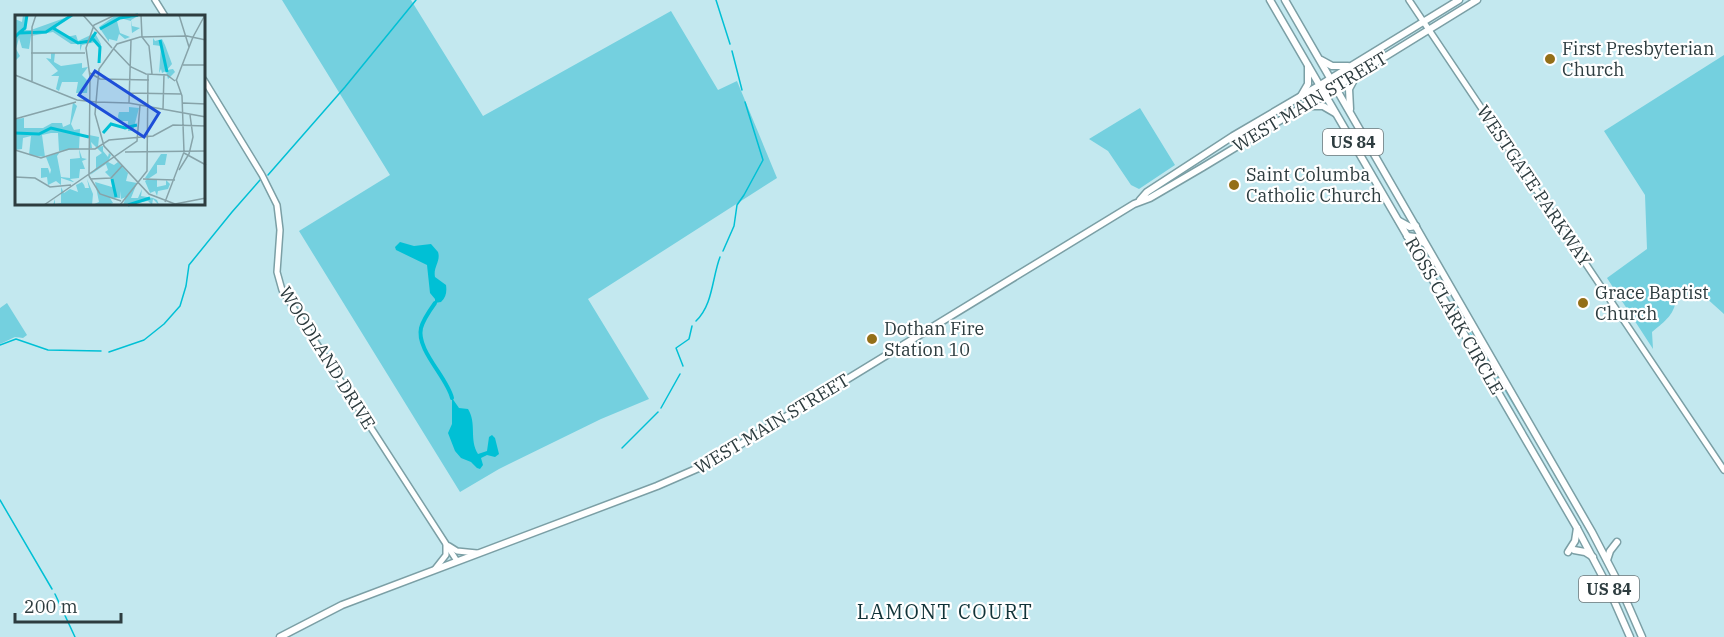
<svg xmlns="http://www.w3.org/2000/svg" width="1724" height="637" font-family="'IBM Plex Serif',serif">
<style>
.green{fill:#74d0df}
.water{fill:#00c0d5}
.lines{fill:none;stroke-linecap:round;stroke-linejoin:round}
.stream{stroke:#00c0d5;stroke-width:1.5}
.canal{stroke:#00c0d5;stroke-width:4}
.secondary-casing{stroke:#7b9fa5;stroke-width:8}
.primary-casing{stroke:#7b9fa5;stroke-width:9}
.trunk-casing{stroke:#7b9fa5;stroke-width:9}
.secondary{stroke:#fff;stroke-width:5}
.primary{stroke:#fff;stroke-width:6}
.trunk{stroke:#fff;stroke-width:6}
.poi-dot{fill:#946f18;stroke:#fff;stroke-width:2}
.labels{text-anchor:middle;stroke-width:4.5;stroke-linejoin:round;paint-order:stroke}
.shield{fill:#fff;stroke:#6c7679;stroke-width:1.5}
.shield-label{font-size:16px;font-weight:bold;fill:#2d3c3f}
.poi-label{font-size:18px;fill:#2d3c3f;stroke:#fff;text-anchor:start}
.street-label{font-size:18px;fill:#2d3c3f;stroke:#fff}
.neighbourhood-label{font-size:20px;letter-spacing:1.5px;fill:#113338;stroke:#fff}
.inset-river{fill:none;stroke:#00c0d5;stroke-width:3}
.inset-road{fill:none;stroke:#87a3a9;stroke-width:1.5}
.view{fill:#1d4ed8;fill-opacity:0.15;stroke:#1d4ed8;stroke-width:3}
.inset-edge{fill:none;stroke:#2d3c3f;stroke-width:3}
</style>
<rect width="100%" height="100%" fill="#c3e8ef"/>
<g class="green">
<path d="M282,0h129l72,116 188,-105 47,79 19,-9 40,97 -189,121 61,100 -48,20 -102,50 -39,23 -161,-261 91,-56z"/>
<path d="M1724,55v259l-20,-18h-28c0,18 -11,25 -24,36l1,17 -46,-71 40,-29 -2,-54 -41,-64z"/>
<path d="M1140,108l35,57 -36,24 -8,-4 -23,-34 -19,-12z"/>
<path d="M7,303l20,32 -4,3 -8,-1 -15,7v-36z"/>
<path d="M1456,308l68,112 -1,1 -68,-112z"/>
</g>
<g class="water">
<path d="M400,242l14,4 17,-2 7,8c3,9 -5,15 -3,25l11,8c1,7 0,12 -5,17l-6,1v-4l-5,-6 -3,-28 -31,-15 -1,-3z"/>
<path d="M452,398l7,10 9,1c9,14 1,31 10,45l9,-3 2,-14 3,-2 3,3 4,16 -4,3 -8,-2 -6,3 2,7 -3,4 -3,-1 -6,-6 -10,-4 -6,-7 -7,-18 4,-9z"/>
</g>
<g class="lines">
<g class="stream">
<path d="M716,0l14,44"/>
<path d="M732,51l10,39"/>
<path d="M268,175l77,-88 71,-87"/>
<path d="M723,251l11,-25 3,-21 7,-10 19,-35 -18,-58"/>
<path d="M696,321c17,-16 16,-43 24,-64"/>
<path d="M0,345l16,-6 32,11 53,1"/>
<path d="M109,352l35,-12 20,-16 16,-18 6,-20 3,-21 43,-53 28,-32"/>
<path d="M683,366l-7,-18 13,-9 3,-13"/>
<path d="M661,408l19,-34"/>
<path d="M622,448l36,-36"/>
<path d="M0,500l52,89"/>
<path d="M55,594l20,43"/>
</g>
<path class="canal" d="M435,303c-5,7 -12,17 -14,25 -5,22 26,49 31,70"/>
<defs>
<g id="secondary">
<path d="M155,0l10,16"/>
<path d="M1409,0l315,470"/>
<path d="M204,80l58,95 15,30 3,25 -3,42 5,18 175,271"/>
<path d="M449,546l8,5 20,2"/>
<path d="M435,569l11,-14v-10"/>
</g>
<g id="primary">
<path d="M1140,200l7,-8 86,-56 87,-51"/>
<path d="M280,637l62,-32 315,-119 53,-23 424,-259 16,-6 53,-31 154,-93"/>
</g>
<g id="trunk">
<path d="M1270,0l307,528 31,59 22,50"/>
<path d="M1285,0l307,532 26,50 24,55"/>
<path d="M1321,60l11,6h16"/>
<path d="M1320,85l139,-85"/>
<path d="M1301,96l7,-12v-18"/>
<path d="M1304,106h19l12,7"/>
<path d="M1350,109l-1,-20 8,-15 120,-74"/>
<path d="M1399,221l11,6 6,-1"/>
<path d="M1407,236l8,1 9,6"/>
<path d="M1574,550l11,2 8,5"/>
<path d="M1568,552l7,-11 2,-13"/>
<path d="M1607,560l3,-9 7,-9"/>
</g>
</defs>
<use href="#secondary" class="secondary-casing"/>
<use href="#primary" class="primary-casing"/>
<use href="#trunk" class="trunk-casing"/>
<use href="#secondary" class="secondary"/>
<use href="#primary" class="primary"/>
<use href="#trunk" class="trunk"/>
</g>
<g class="poi-dot">
<circle cx="1550" cy="59" r="6"/>
<circle cx="1234" cy="185" r="6"/>
<circle cx="1583" cy="303" r="6"/>
<circle cx="872" cy="339" r="6"/>
</g>
<g class="labels">
<g class="shield">
<rect x="1323" y="129" width="60" height="26" rx="4.5"/>
<rect x="1579" y="576" width="60" height="26" rx="4.5"/>
</g>
<g class="shield-label">
<text x="1353" y="148">US 84</text>
<text x="1609" y="595">US 84</text>
</g>
<g class="poi-label">
<text x="1562" y="55">First Presbyterian<tspan x="1562" dy="21">Church</tspan></text>
<text x="1246" y="181">Saint Columba<tspan x="1246" dy="21">Catholic Church</tspan></text>
<text x="1595" y="299">Grace Baptist<tspan x="1595" dy="21">Church</tspan></text>
<text x="884" y="335">Dothan Fire<tspan x="884" dy="21">Station 10</tspan></text>
</g>
<g class="street-label">
<text transform="translate(1310 102) rotate(-31)" y="6">WEST MAIN STREET</text>
<text transform="translate(1534 186) rotate(56)" y="6">WESTGATE PARKWAY</text>
<text transform="translate(1454 316) rotate(60)" y="6">ROSS CLARK CIRCLE</text>
<text transform="translate(327 358) rotate(58)" y="6">WOODLAND DRIVE</text>
<text transform="translate(772 424) rotate(-31)" y="6">WEST MAIN STREET</text>
</g>
<g class="neighbourhood-label">
<text x="945" y="619">LAMONT COURT</text>
</g>
</g>
<g transform="translate(15 15)">
<rect width="190" height="190" fill="#c3e8ef"/>
<path d="M8,0h4l-1,15h5l42,-15 -16,8 -1,7 10,7 10,-2 2,6 17,-8 6,11 -3,24 2,-20 -5,-6 -13,3 -2,6v-7h-9l-18,-12 -22,4 -2,13 -7,-1 -3,-10 -3,11 4,7 -5,5v-42l7,3zM101,0l14,3 10,-3 -9,5 1,6 8,2 -8,5 -1,-12 -11,-3 -3,3 3,12 10,4 -5,2 -6,-5 -2,7 -8,-2v3l-10,-15zM138,23l2,3 7,-2 3,6 7,19 -5,6 6,-1 2,3 -7,7 -2,-8 -4,2 -1,-4 -2,4 2,-27 -8,-1zM36,38h4l-1,9 7,4 21,-3v5l6,-1 -6,8 6,6 -1,12h-11l2,-11h-16l-3,9 -3,-2 3,-13h-8l7,-5 -12,-13 5,1zM58,87l4,4 -6,18 3,6 6,-1 -1,20 3,9 5,1 -5,2 3,8h-5l-1,9 -9,1 4,3h-1l-12,-4v7l-5,-4 -8,4 -1,-8 -6,1v-10h7l2,6 1,-4 -5,-13 14,-5 -3,4 4,21 9,1v-19l10,-1 -1,-9 -20,2 -1,-18h-7l-9,2 3,22 -16,-2 2,-19 -8,2 -1,11 -7,1v-31l9,-1v10h19l9,-5h10l1,4 7,-3zM114,92l10,1 -6,23h-5v-10h-9l-1,-5 1,-4h10zM74,120l10,2 -1,10 5,-1v5l5,6 1,-4 2,2 -3,7 6,3 4,-3 10,11 -2,8 11,2 -6,15h7l4,-9 -1,7 12,2 4,2 2,5 -6,-6 -1,6 -4,-4 -25,4 3,-8 -5,2 -1,-8v7h-10l3,5 -5,2h-55l2,-6v5l6,-1v-16l3,6 6,-4 8,3 -2,-7 6,-3 2,3 -1,-4 2,7h4l-2,-9 6,15 -1,11 7,-3 -4,-20 17,5 -1,-9 -6,-6 3,-2 -2,-6 -16,11 6,-7v-11l6,-4 -11,-11 1,6h-2zM146,139h6l-2,11h-8v8l-9,6h9v8l9,-2v-5l4,4 -2,5 -10,2 -1,5 -2,-5 -5,2 -5,-12 3,-2 -3,-1z" fill="#74d0df"/>
<path class="inset-river" d="M38,13l25,15 12,-2 6,-9M85,14l20,-11 18,-3M4,18l6,-5 2,-13M0,22l4,-4 27,-1 26,-17M78,24l7,8 -1,16M145,25l7,32M0,118l24,1 12,-6 38,9M88,118l8,-9 14,4 12,-3M97,164l4,18M113,190l22,-7"/>
<path class="inset-road" d="M68,0l29,33M126,0l1,22 7,9 3,28M164,0l10,32M178,22l12,-22M191,25l-19,-4 -47,1 -23,7 -18,25 -4,45 9,32 45,48 26,10 31,-6M98,33l18,19 15,7 21,1 8,6M16,38h54M168,50h23M75,58l10,6 49,1M0,60l62,25 19,2M17,66v-54l4,-12M161,66l17,-44M114,78l52,1M81,87l33,1 77,14M114,88l2,-63M168,88l23,1M148,94l1,-35M0,104l61,-17M0,135l26,8 28,-9h26l14,-9 44,-4 20,-11 33,1M110,137l81,-1M169,138l22,12M164,155l10,-16 4,-17 -3,-22M74,161l11,18 21,7M74,161l1,-99 -4,-29 8,-23 21,-10M0,162l20,1 15,9 21,-2M75,164l21,-1 11,-12M128,164l32,1M150,187l19,-50 -2,-56 -6,-17M29,190l93,-64 3,-36M105,190l27,-34 1,-97"/>
<path class="view" d="M80,56l64,42 -15,24 -65,-42z"/>
<rect width="190" height="190" class="inset-edge"/>
</g>
<path d="M15 613v9h106v-9" fill="none" stroke="#2d3c3f" stroke-width="3"/>
<text x="24" y="613" font-size="18" fill="#2d3c3f" stroke="#ffffff" stroke-width="4.5" paint-order="stroke">200 m</text>
</svg>
